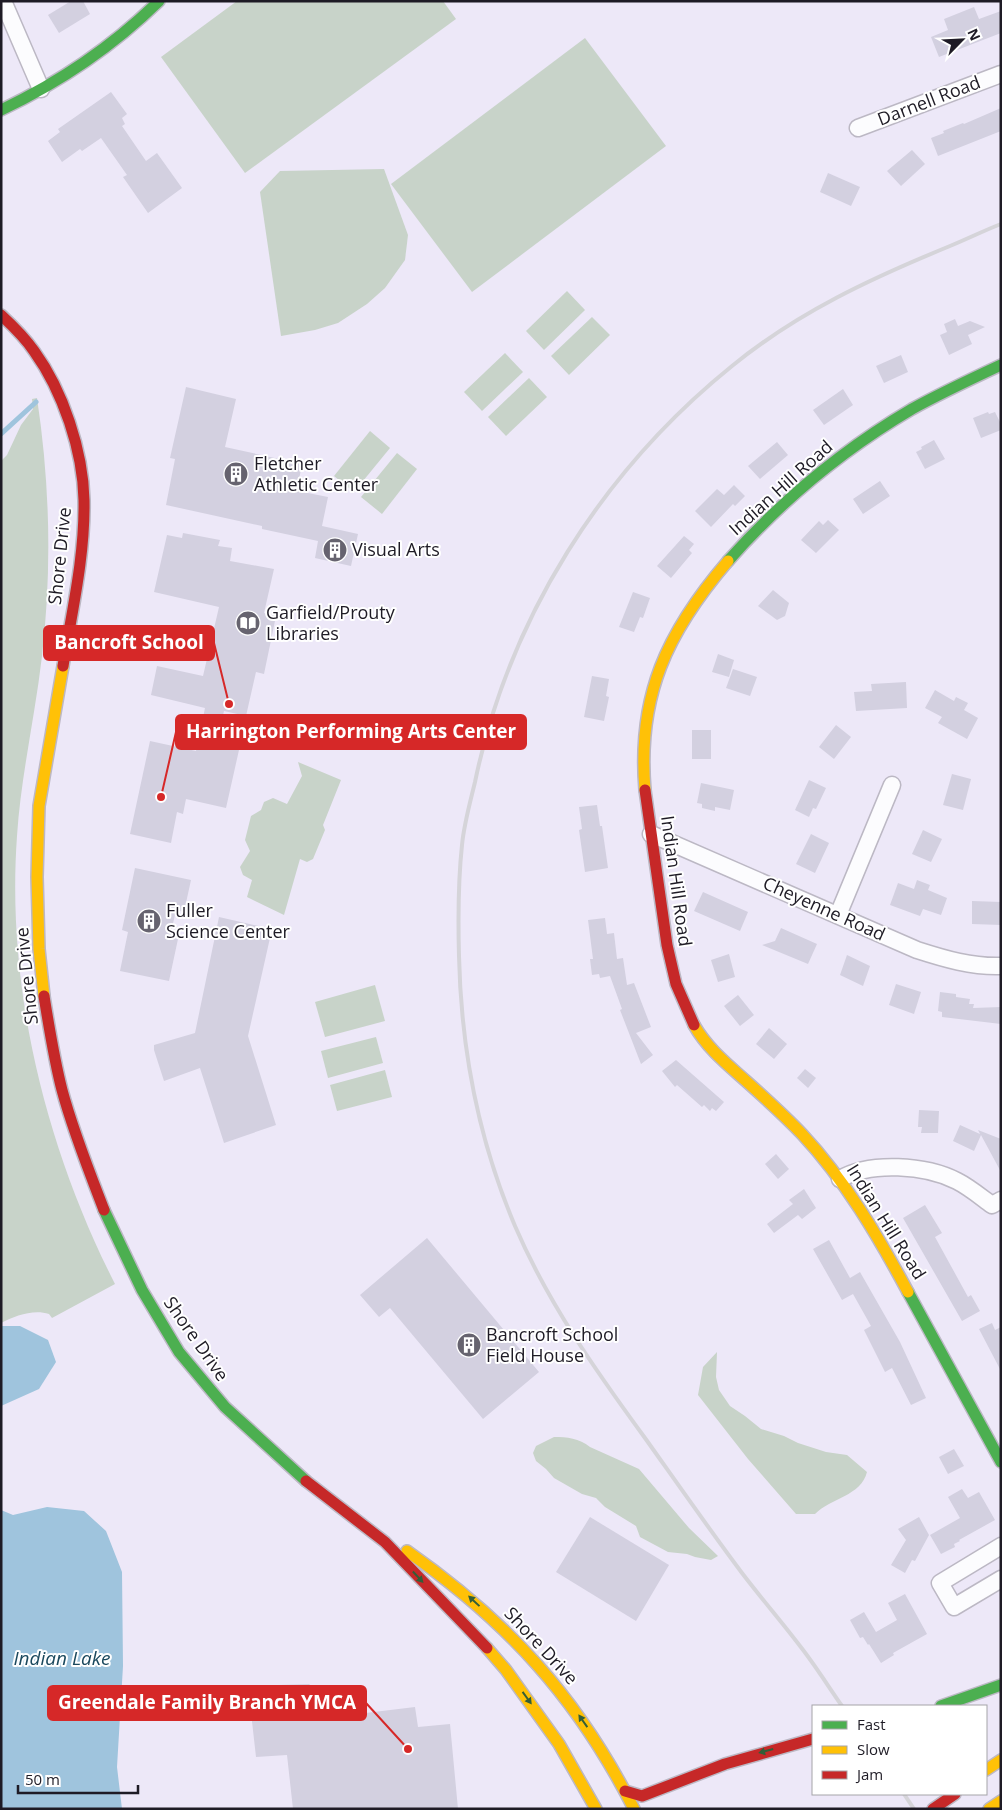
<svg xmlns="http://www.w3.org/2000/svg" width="1002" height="1810" font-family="'Open Sans',sans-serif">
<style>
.green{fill:#c8d3c9}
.water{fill:#9fc4dd}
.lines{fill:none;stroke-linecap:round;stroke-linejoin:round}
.stream{stroke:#9fc4dd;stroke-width:5}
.building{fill:#d3d0e0}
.street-casing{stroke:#bcb8c4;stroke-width:19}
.fast-casing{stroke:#bcb8c4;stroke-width:14}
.slow-casing{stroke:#bcb8c4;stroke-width:14}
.jam-casing{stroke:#bcb8c4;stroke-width:14}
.street{stroke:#fcfcfe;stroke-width:16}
.fast{stroke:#4caf50;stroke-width:11}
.slow{stroke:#ffc107;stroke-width:11}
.jam{stroke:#c62828;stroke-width:11}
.rail{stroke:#d5d4d9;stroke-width:4}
.oneway{fill:#335e38}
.labels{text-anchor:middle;stroke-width:4;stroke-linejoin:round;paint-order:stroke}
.street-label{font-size:18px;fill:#1e1b25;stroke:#fff}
.poi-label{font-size:18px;fill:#1e1b25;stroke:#fff;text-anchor:start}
.water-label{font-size:19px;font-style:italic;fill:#1a485d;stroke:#fff}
.leader{fill:none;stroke:#d62828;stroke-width:2}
.callout-dot{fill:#d62828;stroke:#fff;stroke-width:2}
.callout{fill:#d62828;stroke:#d62828;stroke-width:2}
.callout-label{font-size:19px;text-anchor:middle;font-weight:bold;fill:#fff}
</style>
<rect width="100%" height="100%" fill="#ede8f8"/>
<g class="green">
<path d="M237,1h206l13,18 -211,154 -84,-116z"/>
<path d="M585,38l81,108 -194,146 -81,-108z"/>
<path d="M384,169l24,66 -3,25 -20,28 -18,16 -29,19 -23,7 -34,6 -21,-144 20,-21z"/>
<path d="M567,291l18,19 -41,40 -18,-19z"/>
<path d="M592,317l18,18 -41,40 -18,-19z"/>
<path d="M505,353l18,19 -41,39 -18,-19z"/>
<path d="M529,378l18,19 -41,39 -18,-19z"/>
<path d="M37,398c13,86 15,172 5,258 -7,61 -21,119 -25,180 -11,153 29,312 98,448l-63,34 -3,-4c-16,-5 -34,2 -48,9v-862l6,-6 14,-30 12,-16 -1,-10z"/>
<path d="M370,431l20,17 -36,44 -20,-16z"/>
<path d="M397,453l20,16 -35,45 -21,-17z"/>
<path d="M298,762l43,18 -18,45 2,5 -12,29 -6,3 -7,-3 -16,56 -37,-18 5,-17 -9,-5 -3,-8 10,-16 -5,-11 6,-24 10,-6 3,-8 9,-4 14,6 15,-28z"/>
<path d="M375,985l10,36 -60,16 -10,-35z"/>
<path d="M376,1037l7,26 -55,15 -7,-27z"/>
<path d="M385,1070l7,27 -55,14 -7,-26z"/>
<path d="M717,1352l-1,25 3,13 11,16 15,10 16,13 23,7 14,7 28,9 21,3 20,17c-6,24 -36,26 -52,42h-19l-48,-55 -50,-64 5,-28z"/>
<path d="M554,1437c13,0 25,1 36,10l49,22 50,59 29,28 -7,4 -16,-3 -8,-3 -19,-2 -28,-15 -4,-11 -31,-19 -9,-9 -14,-4 -28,-16 -8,-9 -10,-8 -3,-8 3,-7z"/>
</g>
<g class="water">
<path d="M1,1326h19l28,14 8,22 -17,27 -38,17z"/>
<path d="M47,1507l37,4 22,20 16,41 1,94 -6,101 5,42h-121v-299l12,5z"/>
</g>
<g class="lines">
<path class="stream" d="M1,434l35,-32"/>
</g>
<g class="building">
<path d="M71,1h12l7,13 -31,19 -11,-18z"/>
<path d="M974,7l5,12 22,-8v22l-62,24 -8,-20 17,-7 -4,-11z"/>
<path d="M111,92l16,22 -5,4 3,6 -3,2 24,35 11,-8 25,35 -34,25 -25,-36 4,-2 -26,-37 -19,13 -2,-2 -18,13 -14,-21 12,-9 -2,-3z"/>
<path d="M1001,108v23l-63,25 -7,-18 13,-5 -1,-2 20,-8 1,1z"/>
<path d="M912,150l13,14 -24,22 -14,-15z"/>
<path d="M828,173l32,14 -9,19 -31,-14z"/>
<path d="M955,319l3,7 12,-5 15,6 -17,8 4,9 -23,11 -9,-20 7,-3 -3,-8z"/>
<path d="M901,355l7,17 -24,11 -8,-17z"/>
<path d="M186,387l50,12 -11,48 77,17 -4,21 7,1 -2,6 25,5 -6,29 36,8 -7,32 -36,-8 3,-17 -56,-12v-3l-96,-21 9,-46 -5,-1z"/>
<path d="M843,389l10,16 -29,20 -11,-15z"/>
<path d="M988,412l1,2 6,-2 6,12v6l-20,8 -8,-20z"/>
<path d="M934,440l11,19 -20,10 -9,-17 6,-3 -1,-2z"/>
<path d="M777,442l11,13 -28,24 -12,-13z"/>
<path d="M880,481l10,15 -27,18 -10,-15z"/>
<path d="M734,485l11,11 -10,10 -2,-2 -22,23 -16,-16 22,-22 7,6z"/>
<path d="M828,520l11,10 -23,23 -15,-13 18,-19 4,4z"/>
<path d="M183,533l37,7 -2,6 14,2 -2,13 44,8 -10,44 12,3 -12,58 -8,-2 -10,44 -22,-5 -8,34 23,5 -13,58 -40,-9 -3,15 -6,-2 -6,31 -41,-9 20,-93 46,10 9,-43 -54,-13 6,-29 46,10 16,-69 -65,-15 13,-57 15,3z"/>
<path d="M684,536l10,8 -5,6 3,3 -21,25 -14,-12z"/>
<path d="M773,590l16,13 -4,13 -8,4 -19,-14z"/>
<path d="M633,592l17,6 -7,20 -3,-1 -6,15 -15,-5z"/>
<path d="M718,654l16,6 -5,17 -17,-5z"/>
<path d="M733,669l24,8 -7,19 -24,-8z"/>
<path d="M592,676l17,3 -3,17 3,1 -5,24 -20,-4z"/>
<path d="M906,682l1,26 -51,3 -2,-19 18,-1 -1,-7z"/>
<path d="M935,690l19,11 2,-4 12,6 -4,7 14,8 -11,21 -29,-16 4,-6 -17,-9z"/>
<path d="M836,725l15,12 -17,22 -15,-12z"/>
<rect x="692" y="730" width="19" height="29"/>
<path d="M952,774l19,5 -8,31 -20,-5z"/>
<path d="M809,780l17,8 -10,21 -3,-1 -4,9 -14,-7z"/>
<path d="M701,783l33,7 -4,20 -15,-3v4l-13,-3v-4l-5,-1z"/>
<path d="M597,805l3,21h2l6,42 -23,4 -6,-42 3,-1 -3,-22z"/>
<path d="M923,830l19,9 -11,23 -19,-8z"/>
<path d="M811,834l18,9 -14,30 -19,-9z"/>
<path d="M135,868l56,12 -7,32 -8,-2 -6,27 8,2 -9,42 -49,-10 8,-39 -6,-2z"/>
<path d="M917,880l13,5 -2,5 19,8 -6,17 -18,-6 -3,7 -30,-11 8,-22 16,6z"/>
<path d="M703,892l45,20 -8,19 -46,-20z"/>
<path d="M972,901l29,1v23l-29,-1z"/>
<path d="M219,917l53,12 -24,107 28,89 -52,18 -24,-75 -36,13 -10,-31v-5l41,-12z"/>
<path d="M605,918l2,16 7,-1 3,26 6,-1 4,27 7,-2 17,44 -15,6 17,22 -12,9 -21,-54 2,-1 -12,-33 -10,2 -1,-4 -7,1 -2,-16h3l-5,-39z"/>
<path d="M781,928l36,16 -9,20 -46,-19 13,-4z"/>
<path d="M729,954l6,23 -17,5 -7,-22z"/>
<path d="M847,955l23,11 -7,20 -23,-11z"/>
<path d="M896,984l25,8 -7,22 -25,-9z"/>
<path d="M940,992l16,2v3l14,2 -1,5h5l-1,4 28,-1v17l-59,-7v-5l-4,-1z"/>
<path d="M738,995l16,20 -14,11 -16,-20z"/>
<path d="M769,1028l18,16 -13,15 -18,-15z"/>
<path d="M676,1060l48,42 -8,9 -4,-3 -2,3 -6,-6 -2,2 -25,-22 -2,2 -13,-16z"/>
<path d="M805,1069l11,9 -8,10 -11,-10z"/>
<path d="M919,1110l20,1 -1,22h-17l1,-6h-4z"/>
<path d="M960,1125l20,9 -2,-4 23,9v33l-20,-37 -7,16 -21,-10z"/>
<path d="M776,1154l13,15 -11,10 -13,-15z"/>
<path d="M804,1189l12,19 -14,11 -4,-4 -24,18 -7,-9 26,-20 -4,-4z"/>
<path d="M925,1205l17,28 -7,4 33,60 3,-2 9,16 -18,10 -59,-103z"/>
<path d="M427,1238l112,134 -56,47 -93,-111 -11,9 -19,-22z"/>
<path d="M829,1240l21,38 10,-6 40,70 26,56 -15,7 -19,-37 -7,4 -21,-42 7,-4 -18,-32 -11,6 -29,-51z"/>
<path d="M992,1323l3,7 6,-3v44l-22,-42z"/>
<path d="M954,1449l10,17 -16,8 -9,-17z"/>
<path d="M962,1489l6,9 11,-6 16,28 -36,20 1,1 -6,3 1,3 -14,7 -11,-19 30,-17 -12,-21z"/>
<path d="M590,1517l79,48 -33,56 -80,-49z"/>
<path d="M919,1517l10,18 -14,26 -3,-1 -7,13 -14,-8 15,-25 -8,-11z"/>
<path d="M905,1594l22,40 -34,19 1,2 -13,8 -12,-19 -1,1 -5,-8 -3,1 -10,-18 14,-8 12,20 21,-12 -9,-17z"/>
<path d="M309,1684l40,31 66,-8 3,20 32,-3 8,85h-165l-6,-54 -31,2 -8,-71z"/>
</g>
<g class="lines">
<defs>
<g id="street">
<path d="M3,1l38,88"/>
<path d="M858,128l143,-54"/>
<path d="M651,834l266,116c28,9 55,17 84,16"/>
<path d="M838,915l54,-130"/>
<path d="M840,1179c30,-18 86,-14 117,2 12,6 24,16 35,24l9,-5"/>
<path d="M1001,1546l-61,37 14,24 47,-28"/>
</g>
<g id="fast">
<path d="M1,110c59,-28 111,-63 158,-109"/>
<path d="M728,561c52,-59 116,-112 184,-152 29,-16 59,-30 89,-44"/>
<path d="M104,1210l38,80 37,62 46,55 81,74"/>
<path d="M908,1292l93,170"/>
<path d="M941,1706l60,-21"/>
</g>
<g id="slow">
<path d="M645,790c-8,-94 22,-158 83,-229"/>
<path d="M44,996l-5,-47 -2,-72 2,-71 24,-140"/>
<path d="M694,1025c13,23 33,39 52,56 19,17 38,34 56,53 43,46 76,102 106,158"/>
<path d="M407,1551c101,71 171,147 227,258"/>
<path d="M487,1648l19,22 53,74 37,65"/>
<path d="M986,1770l15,-10"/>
<path d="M989,1809l12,-8"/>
</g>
<g id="jam">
<path d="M1,315c12,11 24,23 33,36 29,40 49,100 50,149 1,56 -12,111 -21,166"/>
<path d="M645,790l22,155 9,39 18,41"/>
<path d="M44,996c5,31 10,63 18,94 11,41 27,81 42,120"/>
<path d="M306,1481l79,61 102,106"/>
<path d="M625,1791l17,5 83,-32 88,-25"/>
<path d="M933,1809l22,-15"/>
</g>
</defs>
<use href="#street" class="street-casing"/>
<use href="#fast" class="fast-casing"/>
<use href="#slow" class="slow-casing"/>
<use href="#jam" class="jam-casing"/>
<use href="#street" class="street"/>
<use href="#fast" class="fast"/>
<use href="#slow" class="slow"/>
<use href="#jam" class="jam"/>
<g class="rail">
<path d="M842,1706c-14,-20 -27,-41 -42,-60 -19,-25 -39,-48 -58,-73 -33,-44 -65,-90 -97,-135 -49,-67 -97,-135 -130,-212 -36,-85 -54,-177 -56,-270 -1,-37 -1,-74 3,-111 2,-21 8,-42 13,-63 34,-164 127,-311 257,-416 66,-54 140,-88 218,-120 17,-7 33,-15 51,-22"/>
<path d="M904,1794l10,15"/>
</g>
</g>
<defs><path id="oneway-solid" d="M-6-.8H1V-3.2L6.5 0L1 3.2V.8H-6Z" transform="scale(1.25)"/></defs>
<g class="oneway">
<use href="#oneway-solid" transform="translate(418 1577) rotate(47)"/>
<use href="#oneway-solid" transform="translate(474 1601) rotate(-137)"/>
<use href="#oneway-solid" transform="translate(527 1698) rotate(54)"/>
<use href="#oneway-solid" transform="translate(583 1721) rotate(-125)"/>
<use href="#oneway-solid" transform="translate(766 1751) rotate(165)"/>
</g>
<defs>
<symbol id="building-disc" viewBox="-11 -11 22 22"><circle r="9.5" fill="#66636f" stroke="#fff"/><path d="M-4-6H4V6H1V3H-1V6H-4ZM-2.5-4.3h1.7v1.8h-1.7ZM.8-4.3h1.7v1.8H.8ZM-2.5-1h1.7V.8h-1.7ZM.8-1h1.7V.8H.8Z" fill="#fff"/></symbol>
<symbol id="library-disc" viewBox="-11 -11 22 22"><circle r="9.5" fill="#66636f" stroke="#fff"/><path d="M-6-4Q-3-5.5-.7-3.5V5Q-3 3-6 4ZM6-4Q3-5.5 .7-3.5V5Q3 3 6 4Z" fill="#fff"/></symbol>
</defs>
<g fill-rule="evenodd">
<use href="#building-disc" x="222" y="460" width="28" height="28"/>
<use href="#building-disc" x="321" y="536" width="28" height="28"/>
<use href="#library-disc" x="234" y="609" width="28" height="28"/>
<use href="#building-disc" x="135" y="907" width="28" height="28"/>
<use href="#building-disc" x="455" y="1331" width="28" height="28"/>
</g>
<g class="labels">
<g class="street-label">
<text transform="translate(929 101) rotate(-21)" y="6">Darnell Road</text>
<text transform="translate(781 488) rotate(-42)" y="6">Indian Hill Road</text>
<text transform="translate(60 556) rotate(-84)" y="6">Shore Drive</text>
<text transform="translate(676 881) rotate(82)" y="6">Indian Hill Road</text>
<text transform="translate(824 909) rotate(24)" y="6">Cheyenne Road</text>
<text transform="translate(27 976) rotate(-96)" y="6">Shore Drive</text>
<text transform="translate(886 1222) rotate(58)" y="6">Indian Hill Road</text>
<text transform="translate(196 1339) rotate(55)" y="6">Shore Drive</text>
<text transform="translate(541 1646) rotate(47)" y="6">Shore Drive</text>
</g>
<g class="poi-label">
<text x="254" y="470">Fletcher<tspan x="254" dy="21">Athletic Center</tspan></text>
<text x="352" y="556">Visual Arts</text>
<text x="266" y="619">Garfield/Prouty<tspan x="266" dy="21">Libraries</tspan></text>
<text x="166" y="917">Fuller<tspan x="166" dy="21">Science Center</tspan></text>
<text x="486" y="1341">Bancroft School<tspan x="486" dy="21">Field House</tspan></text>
</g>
<g class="water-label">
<text x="62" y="1665">Indian Lake</text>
</g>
</g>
<path class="leader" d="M229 704L214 643M161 797L176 732M408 1749L366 1703"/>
<g class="callout-dot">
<circle cx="229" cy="704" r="5"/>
<circle cx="161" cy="797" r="5"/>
<circle cx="408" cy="1749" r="5"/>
</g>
<g class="callout">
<rect x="44" y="626" width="170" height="34" rx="5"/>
<rect x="176" y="715" width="350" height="34" rx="5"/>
<rect x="48" y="1686" width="318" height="34" rx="5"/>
</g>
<g class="callout-label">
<text x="129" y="649">Bancroft School</text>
<text x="351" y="738">Harrington Performing Arts Center</text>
<text x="207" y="1709">Greendale Family Branch YMCA</text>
</g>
<rect width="1002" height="1810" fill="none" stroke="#1e1b25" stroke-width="5"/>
<rect x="812" y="1705" width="175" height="90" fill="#ffffff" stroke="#a5a4a8"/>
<rect x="822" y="1721" width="25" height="8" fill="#4caf50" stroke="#a5a4a8"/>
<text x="857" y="1730" font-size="15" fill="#1e1b25">Fast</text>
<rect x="822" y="1746" width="25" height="8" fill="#ffc107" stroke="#a5a4a8"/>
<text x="857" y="1755" font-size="15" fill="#1e1b25">Slow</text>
<rect x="822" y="1771" width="25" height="8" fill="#c62828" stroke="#a5a4a8"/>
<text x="857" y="1780" font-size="15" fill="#1e1b25">Jam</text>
<g transform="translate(962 40) rotate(66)" stroke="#ffffff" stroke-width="4" paint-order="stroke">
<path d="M0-4L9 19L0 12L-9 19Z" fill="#1e1b25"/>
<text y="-8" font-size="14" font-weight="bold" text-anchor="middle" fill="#1e1b25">N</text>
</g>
<path d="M18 1785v8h120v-8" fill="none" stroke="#1e1b25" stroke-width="2.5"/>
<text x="25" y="1785" font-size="15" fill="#1e1b25" stroke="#ffffff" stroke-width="4" paint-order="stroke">50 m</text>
</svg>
